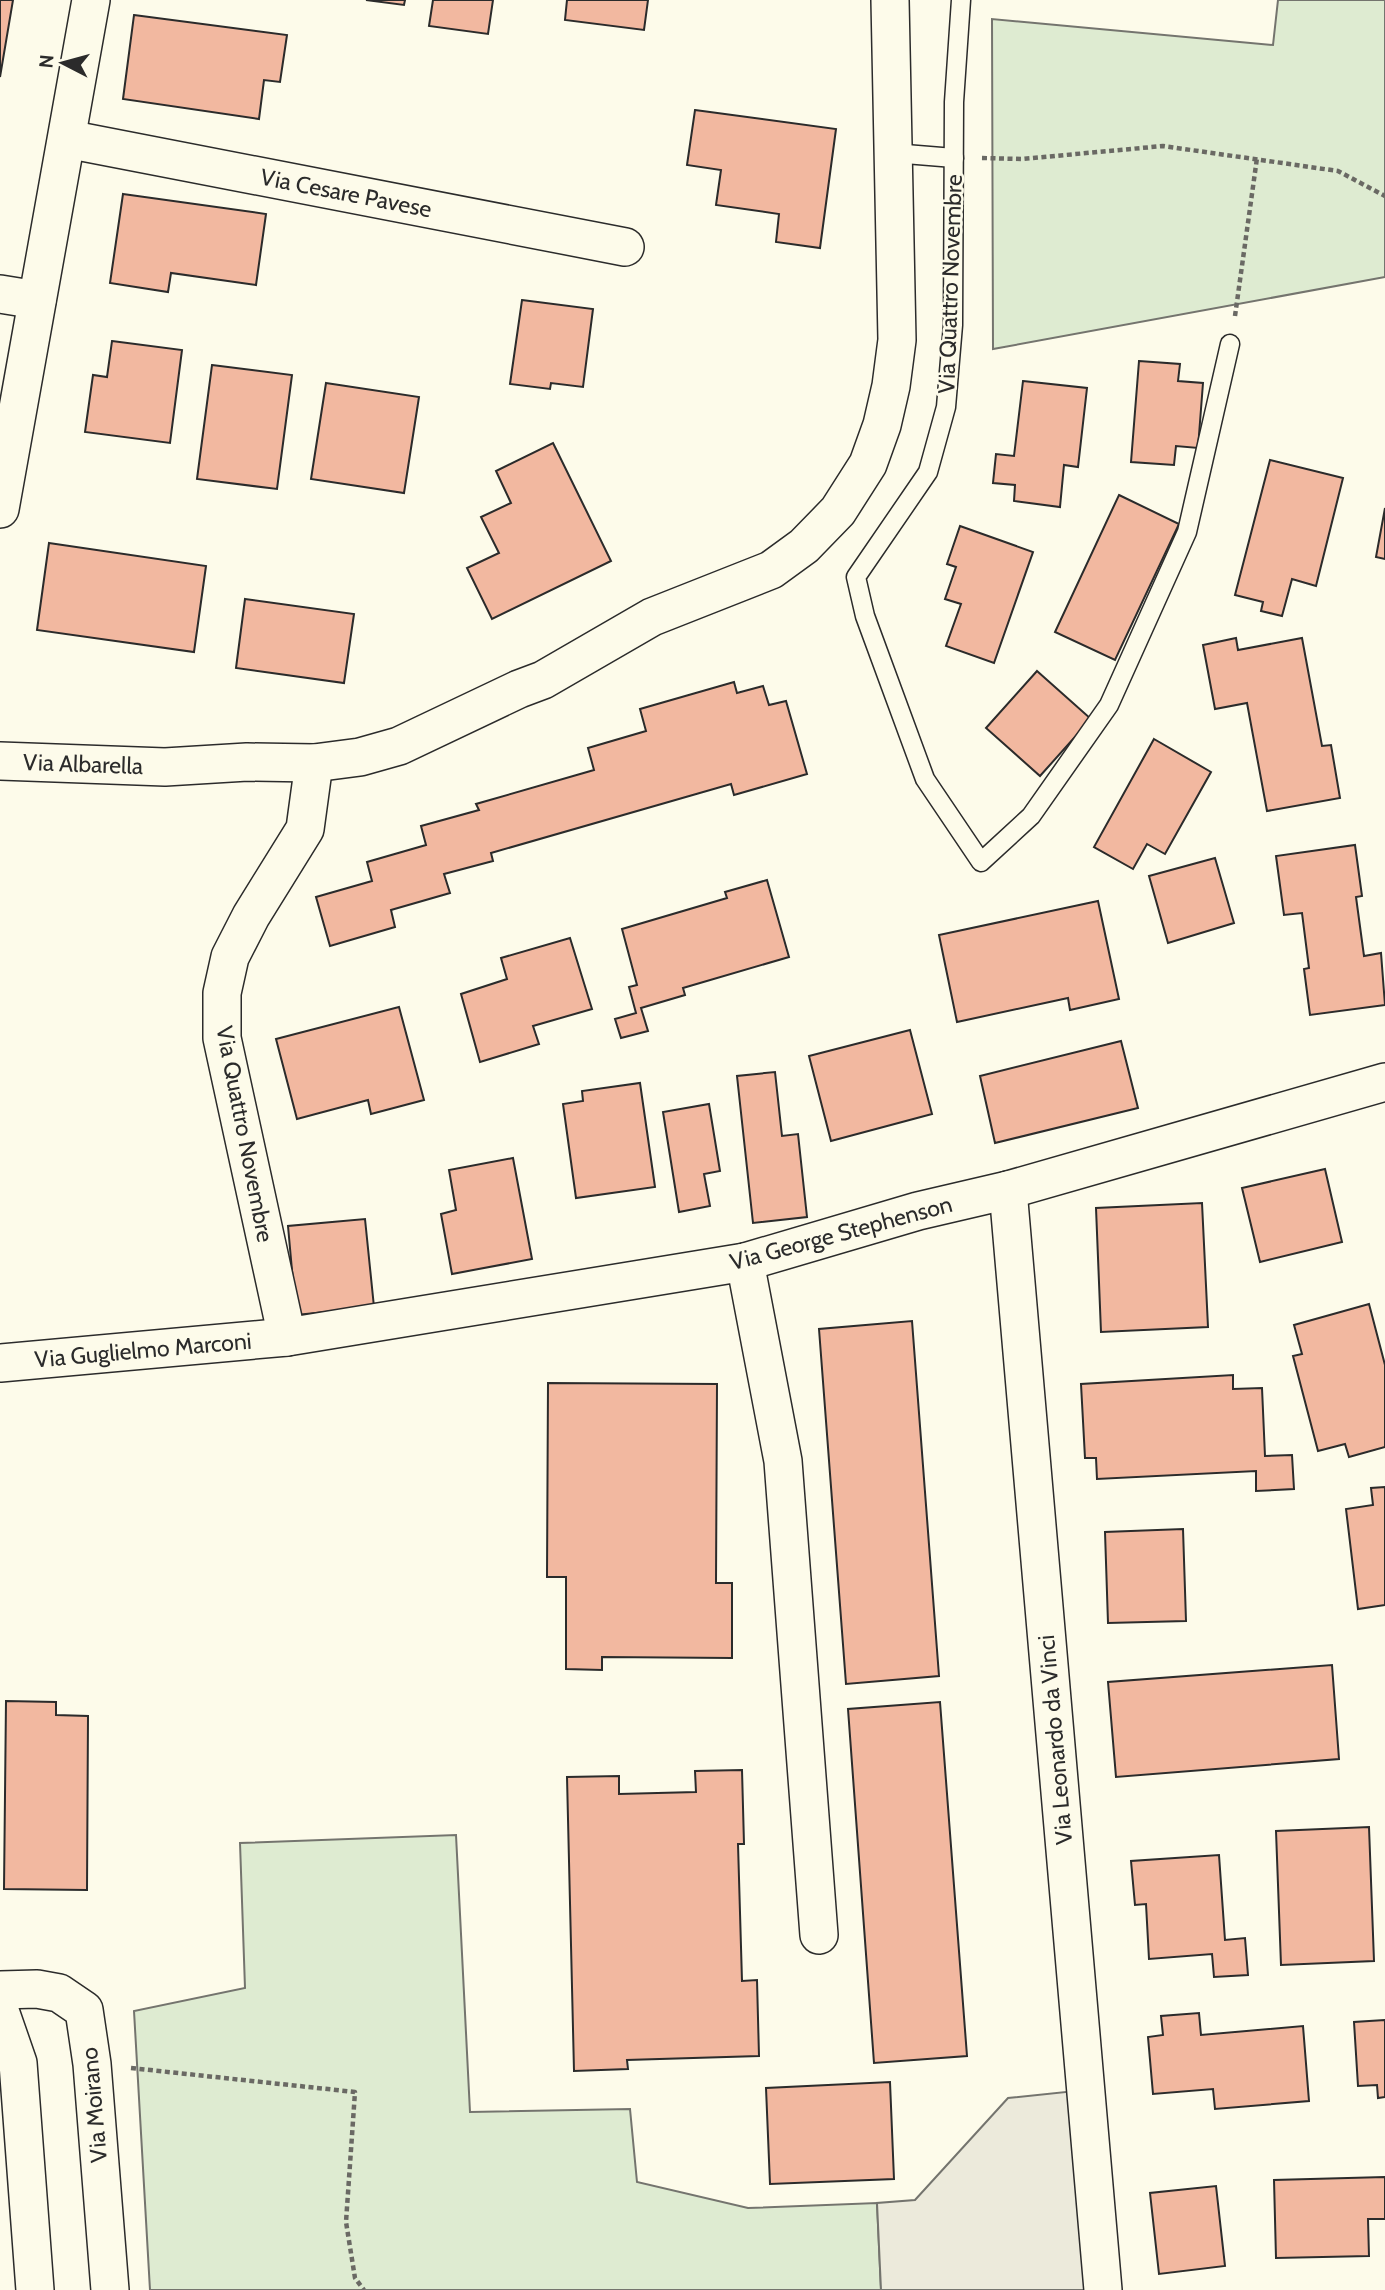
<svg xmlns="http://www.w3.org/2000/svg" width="1385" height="2290" font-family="Cabin,sans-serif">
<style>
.green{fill:#deebd1;stroke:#74746e;stroke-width:2}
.parking{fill:#eceadb;stroke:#74746e;stroke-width:2}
.building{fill:#f2b8a0;stroke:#2b2b2b;stroke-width:2}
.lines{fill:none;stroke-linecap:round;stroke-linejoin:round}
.lane-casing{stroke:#2b2b2b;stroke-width:21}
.street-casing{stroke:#2b2b2b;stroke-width:40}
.path{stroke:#6a6964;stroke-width:4.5;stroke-dasharray:5 3.5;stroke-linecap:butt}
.lane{stroke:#fdfbea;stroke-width:18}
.street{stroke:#fdfbea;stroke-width:37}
.labels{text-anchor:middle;stroke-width:5;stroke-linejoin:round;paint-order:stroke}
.street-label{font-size:23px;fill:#2b2b2b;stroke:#fdfbea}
</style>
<rect width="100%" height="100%" fill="#fdfbea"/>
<g class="green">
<path d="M1278,0h107v277l-392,72 -1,-330 281,26z"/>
<path d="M456,1835l14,277 160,-3 7,73 111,26 129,-5 4,87h-731l-16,-279 111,-23 -5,-145z"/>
</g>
<path class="parking" d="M1075,2091l12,199h-206l-4,-87 38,-3 93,-102z"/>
<g class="building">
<path d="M0,0h13l-13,77z"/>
<path d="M366,0h39l-1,5z"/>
<path d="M433,0h60l-5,34 -59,-8z"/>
<path d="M567,0h81l-4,30 -79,-10z"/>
<path d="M134,15l153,20 -7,47 -16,-2 -5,39 -136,-20z"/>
<path d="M695,110l141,19 -16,119 -44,-6 3,-28 -63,-9 5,-35 -34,-5z"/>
<path d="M123,194l143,20 -10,71 -85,-12 -3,19 -58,-9z"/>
<path d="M522,300l71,9 -10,78 -32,-4 -1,6 -40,-5z"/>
<path d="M112,341l70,9 -12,93 -85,-11 8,-57 14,2z"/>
<path d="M1139,361l41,3 -2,17 25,2 -5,65 -22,-2 -2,19 -43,-3z"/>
<path d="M212,365l80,10 -15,114 -80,-10z"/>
<path d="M1023,381l64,7 -9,79 -14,-2 -4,42 -46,-6 1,-16 -22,-2 3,-29 18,2z"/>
<path d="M326,383l93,14 -15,96 -93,-14z"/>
<path d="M553,443l58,118 -119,58 -25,-51 32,-15 -18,-36 30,-14 -15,-32z"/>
<path d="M1270,460l73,18 -27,108 -24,-7 -10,37 -21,-5 2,-9 -28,-7z"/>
<path d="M1119,495l60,29 -64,136 -60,-28z"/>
<path d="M1385,508v51l-9,-2z"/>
<path d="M960,526l73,26 -39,111 -48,-17 15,-42 -16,-5 11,-32 -9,-3z"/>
<path d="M49,543l157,23 -12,86 -157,-22z"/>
<path d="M245,599l109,15 -10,69 -108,-15z"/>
<path d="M1236,638l2,12 64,-12 20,108 9,-1 9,53 -73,13 -20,-108 -32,6 -12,-64z"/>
<path d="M1037,671l54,48 -51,57 -54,-48z"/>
<path d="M734,682l3,11 26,-7 6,19 17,-4 21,73 -73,21 -3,-11 -240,69 2,8 -49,13 6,19 -59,17 4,17 -65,19 -14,-49 56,-16 -5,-19 59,-17 -5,-19 58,-16 -3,-6 118,-34 -6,-22 58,-17 -6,-22z"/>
<path d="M1154,739l57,33 -46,82 -18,-10 -14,25 -39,-22z"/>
<path d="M1355,845l7,51 -6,1 8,59 17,-3 4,52 -75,10 -6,-46 5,-1 -7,-55 -18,2 -8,-59z"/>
<path d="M1215,858l19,65 -66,20 -19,-67z"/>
<path d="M767,880l22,77 -106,31 2,7 -44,13 7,23 -27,7 -6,-19 21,-6 -7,-26 8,-2 -15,-56 105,-31 -2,-6z"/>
<path d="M1098,901l21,98 -49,11 -2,-12 -111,24 -18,-87z"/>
<path d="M570,938l22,71 -59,17 6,18 -59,18 -19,-68 46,-15 -6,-21z"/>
<path d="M399,1007l25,93 -53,14 -3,-14 -71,19 -21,-80z"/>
<path d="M910,1030l22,84 -101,27 -22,-85z"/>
<path d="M1121,1041l17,67 -143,35 -15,-67z"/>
<path d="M775,1072l7,64 16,-2 9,83 -54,6 -16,-147z"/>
<path d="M640,1083l15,104 -79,11 -13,-94 20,-3 -1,-10z"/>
<path d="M709,1104l11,67 -16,3 6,32 -31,6 -16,-100z"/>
<path d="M513,1158l19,101 -80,15 -11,-60 15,-4 -7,-40z"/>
<path d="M1325,1169l17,73 -82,20 -18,-74z"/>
<path d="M1202,1203l6,124 -107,5 -5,-124z"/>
<path d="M365,1219l9,88 -78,8 -8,-89z"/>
<path d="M1369,1304l16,61v82l-36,10 -4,-13 -27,7 -25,-95 9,-2 -8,-29z"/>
<path d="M912,1321l27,355 -93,8 -27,-355z"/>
<path d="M1233,1375v14l29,-1 3,68 27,-1 2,34 -38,2v-20l-159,8 -1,-21h-11l-4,-74z"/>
<path d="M548,1383l169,1 -1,199h16v75l-130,-1v13l-36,-1v-92h-19z"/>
<path d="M1385,1487v118l-27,4 -12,-100 27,-4 -2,-17z"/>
<path d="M1183,1529l3,92 -78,2 -3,-91z"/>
<path d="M1332,1665l7,94 -223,18 -8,-95z"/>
<path d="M6,1701l50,1v13l32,1 -1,174 -83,-1z"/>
<path d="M940,1702l27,354 -93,7 -26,-354z"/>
<path d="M742,1770l2,74h-6l4,137 15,-1 2,76 -132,4 1,9 -54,2 -7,-294 52,-1v18l77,-2 -1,-21z"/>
<path d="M1369,1827l5,134 -93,4 -5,-134z"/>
<path d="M1219,1855l6,85 20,-2 3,37 -34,2 -2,-23 -63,5 -3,-55 -11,1 -4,-44z"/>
<path d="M1199,2013l2,22 102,-9 6,75 -94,8 -2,-20 -60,5 -5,-57 15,-2 -2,-19z"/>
<path d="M1385,2020v77l-7,1 -1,-13 -19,1 -4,-64z"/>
<path d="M890,2082l4,97 -124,5 -4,-96z"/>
<path d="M1385,2177v42h-17l1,37 -93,2 -2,-78z"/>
<path d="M1216,2186l9,80 -66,8 -9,-81z"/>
</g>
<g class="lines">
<defs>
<g id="lane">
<path d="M961,0l-7,102 -1,223 -7,82 -18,65 -72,105 9,39 60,163 56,83 50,-46 78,-111 78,-173 43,-188"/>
<path d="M893,153l61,5"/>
</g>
<g id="street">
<path d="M67,139l558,108"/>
<path d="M0,294l37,6"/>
<path d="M0,509l91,-509"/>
<path d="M0,761l165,6 82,-5 67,1 46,-6 39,-11 120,-57 24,-9 109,-63 119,-47 33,-24 34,-35 30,-47 14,-39 9,-39 6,-46 -7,-340"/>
<path d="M1008,1190l95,1100"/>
<path d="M745,1262l38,199 36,474"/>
<path d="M287,1337l-65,-299v-45l8,-36 21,-41 54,-87 9,-66"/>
<path d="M0,1363l287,-26 458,-75 173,-51 90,-21 377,-108"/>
<path d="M0,1990l37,-1 22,4 25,17 8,54 18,226"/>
<path d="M0,2011l18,52 17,227"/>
</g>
</defs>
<use href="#lane" class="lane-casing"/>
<use href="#street" class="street-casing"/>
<g class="path">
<path d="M982,158l40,1 141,-13 175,25 47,25"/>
<path d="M1235,316l22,-158"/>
<path d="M131,2068l224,24 -9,130 9,56 9,12"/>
</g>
<use href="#lane" class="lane"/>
<use href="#street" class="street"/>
</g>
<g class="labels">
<g class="street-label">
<text transform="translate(346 193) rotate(11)" y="8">Via Cesare Pavese</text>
<text transform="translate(950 284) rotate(-88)" y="8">Via Quattro Novembre</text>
<text transform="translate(83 764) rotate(2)" y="8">Via Albarella</text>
<text transform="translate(245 1134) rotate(79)" y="8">Via Quattro Novembre</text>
<text transform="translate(841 1233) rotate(-15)" y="8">Via George Stephenson</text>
<text transform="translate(143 1350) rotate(-5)" y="8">Via Guglielmo Marconi</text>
<text transform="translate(1055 1740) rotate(-95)" y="8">Via Leonardo da Vinci</text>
<text transform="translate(94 2105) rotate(-95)" y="8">Via Moirano</text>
</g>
</g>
<g transform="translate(63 63) rotate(276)" stroke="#fdfbea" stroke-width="5" paint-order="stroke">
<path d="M0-5L12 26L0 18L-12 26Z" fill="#2b2b2b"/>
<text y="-10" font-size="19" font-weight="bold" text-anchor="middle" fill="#2b2b2b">N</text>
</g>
</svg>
